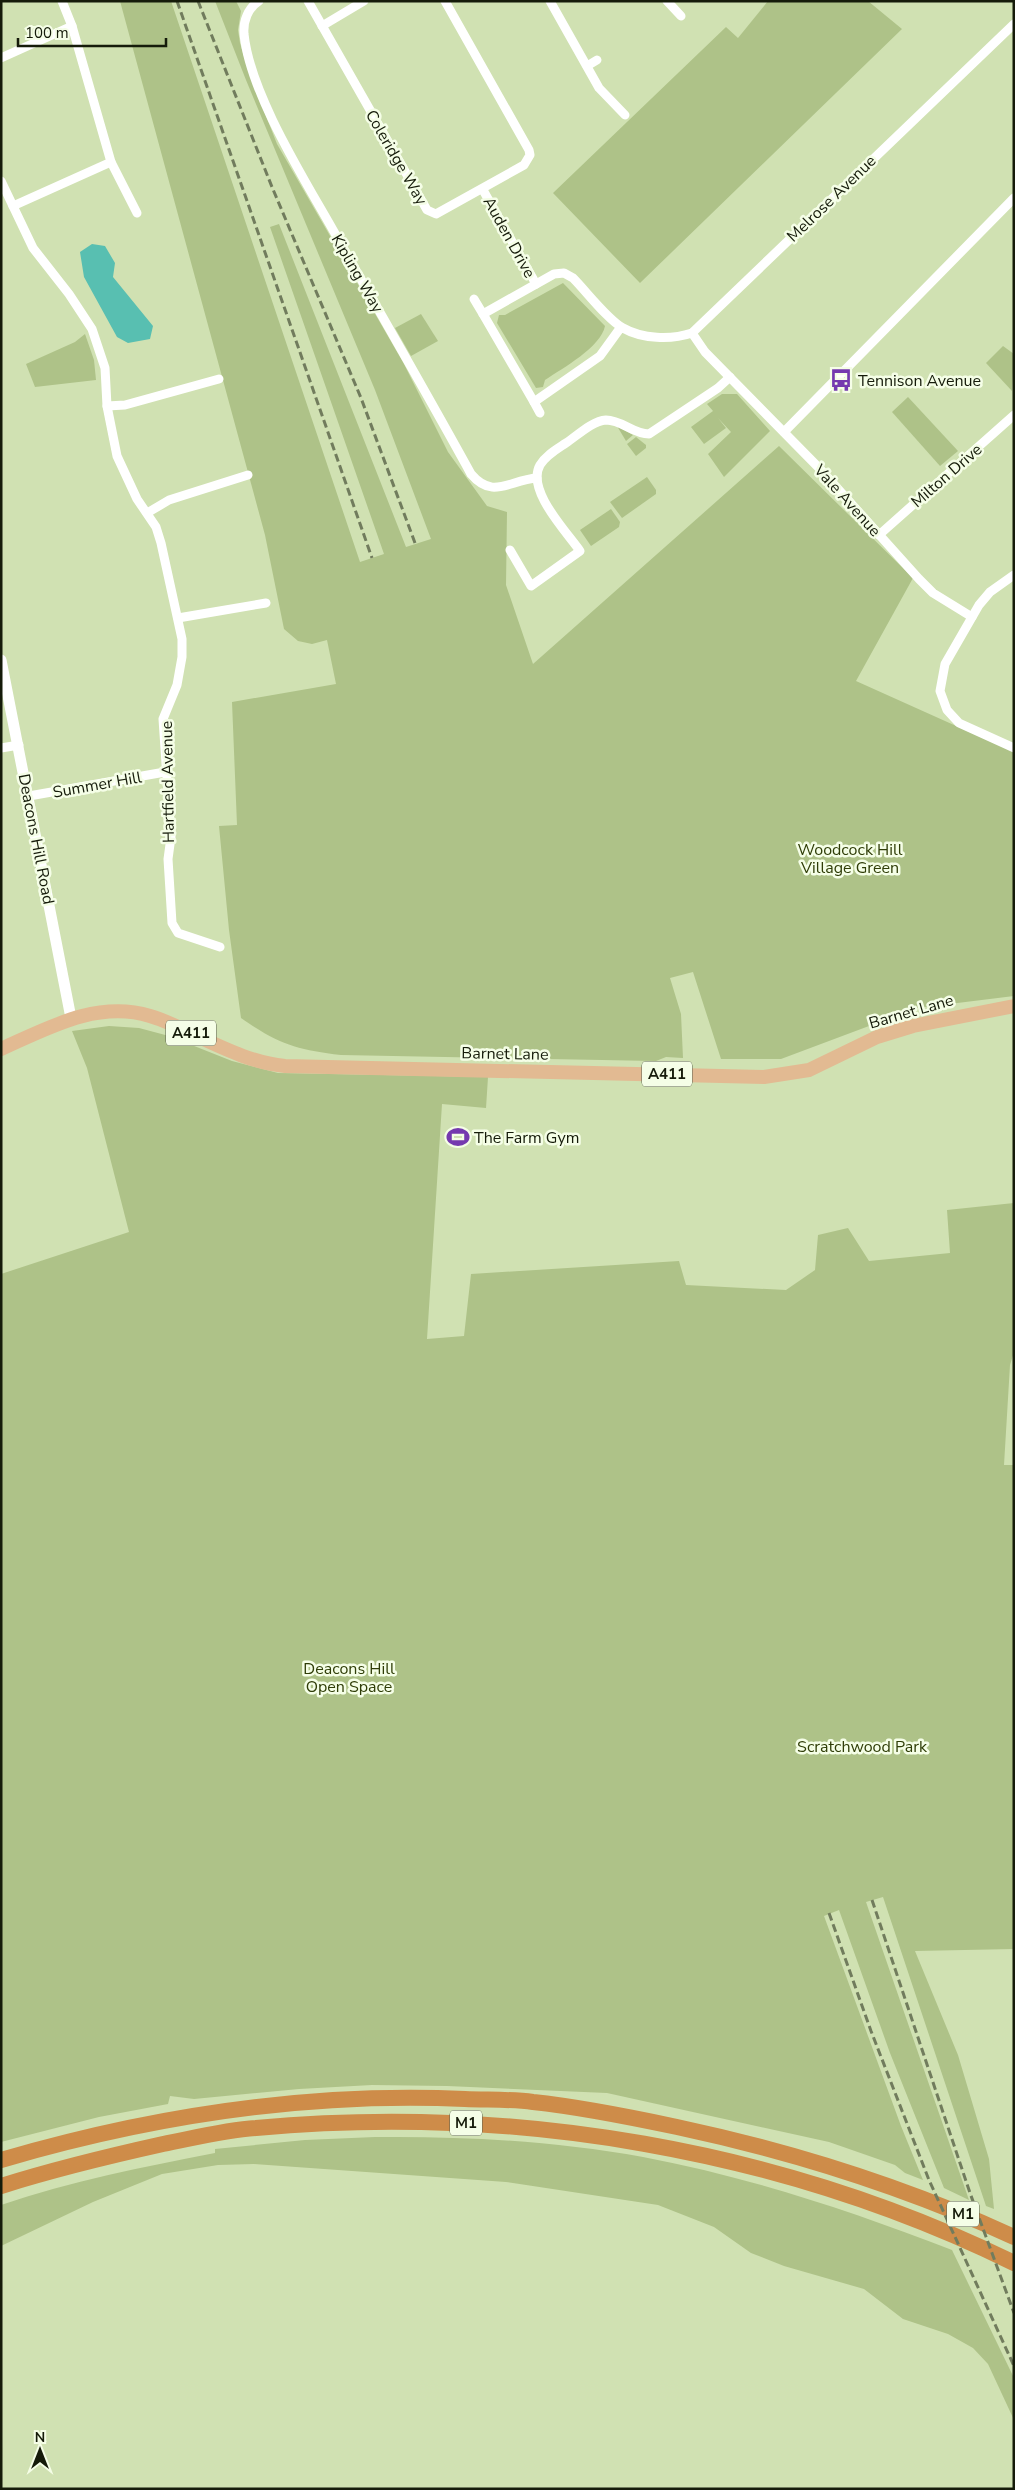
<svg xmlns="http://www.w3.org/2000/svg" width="1015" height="2490" font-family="'Nunito Sans',sans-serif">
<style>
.green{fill:#aec288}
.water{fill:#58bfb1}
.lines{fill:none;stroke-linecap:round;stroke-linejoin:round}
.minor{stroke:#fff;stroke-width:9}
.tertiary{stroke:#fff;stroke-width:11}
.primary{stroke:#e2ba92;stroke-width:14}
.motorway{stroke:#ce8c49;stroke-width:16}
.rail{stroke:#717c5d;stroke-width:3;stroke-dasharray:8 4;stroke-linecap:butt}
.labels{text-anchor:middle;stroke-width:5;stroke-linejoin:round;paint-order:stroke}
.shield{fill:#f5fee7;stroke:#585f4c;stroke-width:1}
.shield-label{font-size:15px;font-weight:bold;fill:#151b0a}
.street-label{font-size:16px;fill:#151b0a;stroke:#f5fee7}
.poi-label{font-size:16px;fill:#151b0a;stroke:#f5fee7;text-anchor:start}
.park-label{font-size:16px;fill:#2f3d07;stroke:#f5fee7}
</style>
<rect width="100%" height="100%" fill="#d0e1b2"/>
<g class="green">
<path d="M120,1h51l189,561 24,-8 -114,-327 9,-3 127,323 25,-8 -56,-149 -129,-310 -31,-79h21l5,10 -3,19 2,13 8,27 29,74 127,220 44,88 39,54 20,6 -1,73 27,79 246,-218 134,132 -57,103 158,71v244l-97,12 -136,51h-60l-28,-87 -23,6 11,36 2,44 -17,-1 -10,4 -315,-6c-44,-5 -63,-11 -100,-37l-12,-88 -10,-104 18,-1 -5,-123 104,-18 -9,-44 -15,4 -14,-3 -14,-12 -19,-94z"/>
<path d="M768,1h100l34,28 -262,254 -87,-90 173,-166 12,11z"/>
<path d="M563,283l42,43c-4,21 -42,42 -60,54l-2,7 -7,1 -39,-65 2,-8h6z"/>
<path d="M421,314l17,27 -27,15 -16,-28z"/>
<path d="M85,334l9,26 2,20 -61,7 -9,-23 49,-22z"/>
<path d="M1003,346l11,8 -2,37 -26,-28z"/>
<path d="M722,394h15l33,37 -46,46 -16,-23 23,-22 -13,-14 8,10 -22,16 -13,-17 22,-16 -6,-7z"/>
<path d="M908,397l50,54 -18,15 -48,-54z"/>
<path d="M617,426l16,9 -7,6z"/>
<path d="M636,437l10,8v3l-10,8 -9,-12z"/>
<path d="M647,477l9,13v4l-34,24 -12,-16z"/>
<path d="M611,509l9,13 -1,5 -28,19 -11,-16z"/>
<path d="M109,1026l30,2 30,8 63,25 46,12 210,4 -2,31 -44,-4 -15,235 37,-3 7,-62 208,-13 7,24 100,5 29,-20 3,-35 30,-7 21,33 81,-8 -3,-43 67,-7v149l-4,13 -6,100h10v484l-99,2 43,104 31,104 5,50 -8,-3 -103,-309 -17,5 103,298 -25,-12 -54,-135 -51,-143 -15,6 77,210 22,54 -18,-7 -10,-8 -66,-23 -222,-49 -160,-7 -75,-1 -73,4 -105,10 -24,-3 -2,8 -69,13 -98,25v-868l128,-42 -42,-164 -15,-37z"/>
<path d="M375,2137c90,-1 180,4 268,20 106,20 208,54 309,93l62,128v42l-26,-56 -15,-16 -25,-14 -45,-15 -39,-30 -80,-23 -33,-13 -37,-26 -56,-22 -152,-23 -252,-18 -36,1 -56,9 -69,28 -92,44v-41c70,-24 142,-38 214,-52v-4l90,-9z"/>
</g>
<path class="water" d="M92,244l13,2 10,17 -2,14 40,49 -3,13 -22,4 -11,-6 -33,-60 -4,-25z"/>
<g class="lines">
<g class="minor">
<path d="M62,1l10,25"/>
<path d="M259,1c-11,7 -16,20 -15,33 6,59 59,143 89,196 46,81 93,162 138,244 22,26 38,6 66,4"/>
<path d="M308,1l119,209 9,4 88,-49 6,-10 -1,-5 -84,-149"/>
<path d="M550,1l49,87 26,27"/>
<path d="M667,1l14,15"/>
<path d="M322,26l42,-25"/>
<path d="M1,58l71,-32 39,136 -98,44"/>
<path d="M587,66l10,-6"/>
<path d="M111,162l26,51"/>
<path d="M1,181l32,67 36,46 23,35 13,39 2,38 10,50 20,43 19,28 5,16 21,96v18l-5,28 -14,34 8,118 -3,22 4,64 6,10 42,14"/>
<path d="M483,190l53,94"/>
<path d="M474,299l9,15"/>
<path d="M621,327l-21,29 -66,46 -51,-88 71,-40 10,-1 9,5c13,13 35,42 50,50 19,11 48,12 69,5l322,-309"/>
<path d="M692,333l13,19 116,118 98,109 14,14 39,24"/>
<path d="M534,402l6,11"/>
<path d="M107,406l18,-1 94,-26"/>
<path d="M784,432l230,-234"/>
<path d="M147,513l22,-13 79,-25"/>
<path d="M879,535l135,-120"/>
<path d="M510,550l21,36 49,-35c-14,-20 -54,-61 -40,-86 6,-10 17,-16 26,-22 12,-8 26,-22 40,-23 16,0 27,14 43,14l69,-46 12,-11"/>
<path d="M1014,575l-24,17 -11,13 -34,59 -5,27 7,19 12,13 55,25"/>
<path d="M178,618l88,-15"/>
<path d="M1,748l18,-3"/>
<path d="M29,796l136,-24"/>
</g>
<path class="tertiary" d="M1,660l70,358"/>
<path class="primary" d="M1,1049c47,-21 96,-49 149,-33 17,5 33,13 49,21 28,13 55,26 86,29l479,11 45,-7 68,-33 36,-11 101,-20"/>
<g class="motorway">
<path d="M1,2160c150,-44 308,-68 464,-61 23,1 46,0 68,3 48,5 97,15 144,25 117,25 228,60 337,110"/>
<path d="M1,2186c54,-17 108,-30 162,-42 31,-6 62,-14 93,-16 257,-24 525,21 758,135"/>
</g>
<g class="rail">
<path d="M177,1l195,557"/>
<path d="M198,1l74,186 89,211 54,145"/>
<path d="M872,1900l98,293 44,120"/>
<path d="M829,1913l42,118 58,149 85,186"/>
</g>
</g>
<defs>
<symbol id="bus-bare" viewBox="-9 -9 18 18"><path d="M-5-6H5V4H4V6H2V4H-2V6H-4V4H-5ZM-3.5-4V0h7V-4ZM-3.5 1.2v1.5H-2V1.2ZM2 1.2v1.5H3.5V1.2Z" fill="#7539af" stroke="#f5fee7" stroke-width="2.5" paint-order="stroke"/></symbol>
<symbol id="stadium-bare" viewBox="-9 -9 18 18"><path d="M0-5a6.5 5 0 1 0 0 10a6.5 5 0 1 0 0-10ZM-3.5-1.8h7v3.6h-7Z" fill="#7539af" stroke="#f5fee7" stroke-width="2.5" paint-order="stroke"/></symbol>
</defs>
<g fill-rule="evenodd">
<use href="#bus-bare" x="825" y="364" width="32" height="32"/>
<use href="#stadium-bare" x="442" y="1121" width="32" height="32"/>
</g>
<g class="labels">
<g class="shield">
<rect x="166" y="1020.5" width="50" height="25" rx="4"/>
<rect x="642" y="1061.5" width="50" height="25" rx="4"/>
<rect x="450" y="2110.5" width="32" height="25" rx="4"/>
<rect x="947" y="2201.5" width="32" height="25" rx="4"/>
</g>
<g class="shield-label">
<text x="191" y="1038">A411</text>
<text x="667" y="1079">A411</text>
<text x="466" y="2128">M1</text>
<text x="963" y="2219">M1</text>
</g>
<g class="street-label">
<text transform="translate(397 157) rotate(60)" y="6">Coleridge Way</text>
<text transform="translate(831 198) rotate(-44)" y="6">Melrose Avenue</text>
<text transform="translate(510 237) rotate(61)" y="6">Auden Drive</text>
<text transform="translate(358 273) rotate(60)" y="6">Kipling Way</text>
<text transform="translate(946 475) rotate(-41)" y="6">Milton Drive</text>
<text transform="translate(848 500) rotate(48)" y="6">Vale Avenue</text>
<text transform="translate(167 782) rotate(-91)" y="6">Hartfield Avenue</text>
<text transform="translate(97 784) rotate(-10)" y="6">Summer Hill</text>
<text transform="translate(37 839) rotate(79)" y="6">Deacons Hill Road</text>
<text transform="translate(911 1011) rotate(-16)" y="6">Barnet Lane</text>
<text transform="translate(505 1053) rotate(1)" y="6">Barnet Lane</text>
</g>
<g class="poi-label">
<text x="858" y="386">Tennison Avenue</text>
<text x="474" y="1143">The Farm Gym</text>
</g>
<g class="park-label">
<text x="850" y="855">Woodcock Hill<tspan x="850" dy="18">Village Green</tspan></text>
<text x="349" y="1674">Deacons Hill<tspan x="349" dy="18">Open Space</tspan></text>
<text x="862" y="1752">Scratchwood Park</text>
</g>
</g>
<rect width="1015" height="2490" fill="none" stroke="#151b0a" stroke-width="5"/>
<g transform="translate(40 2450)" stroke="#f5fee7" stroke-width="4" paint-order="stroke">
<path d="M0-4L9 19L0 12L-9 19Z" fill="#151b0a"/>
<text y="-8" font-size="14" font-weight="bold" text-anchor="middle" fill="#151b0a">N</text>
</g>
<path d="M18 38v8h148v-8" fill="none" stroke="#151b0a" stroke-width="2.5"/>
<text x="25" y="38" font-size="15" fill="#151b0a" stroke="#f5fee7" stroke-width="4" paint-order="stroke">100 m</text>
</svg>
